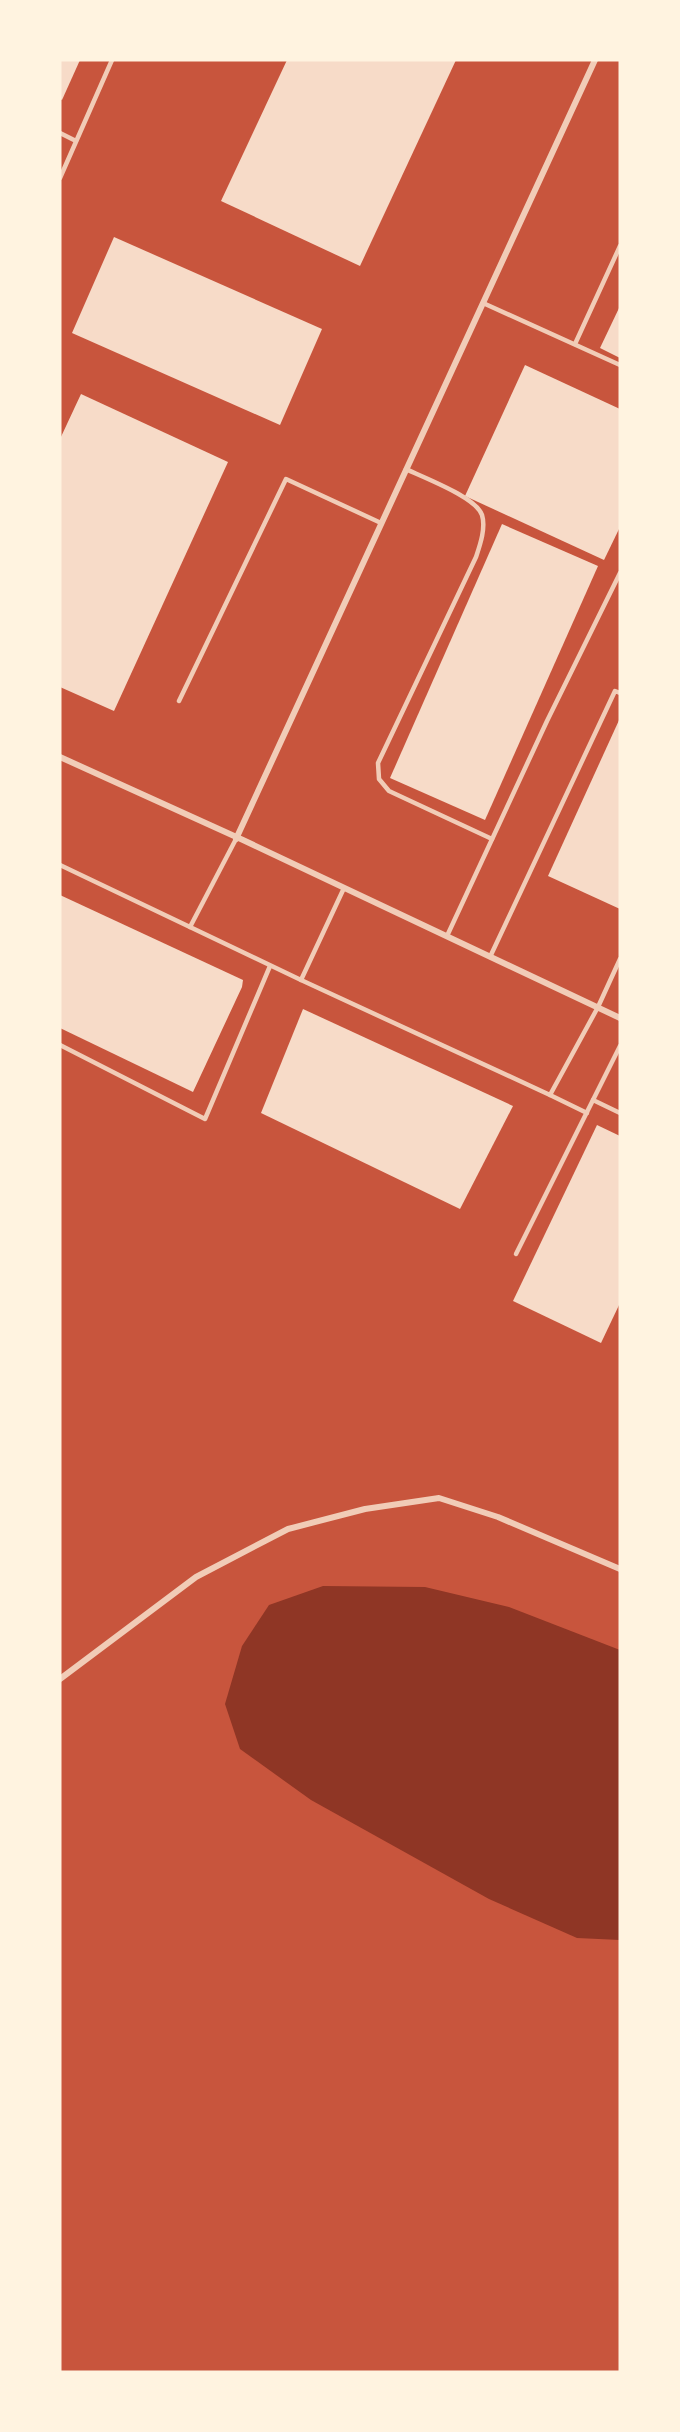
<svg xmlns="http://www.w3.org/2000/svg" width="680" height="2432" font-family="'PT Sans',sans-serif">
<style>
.water{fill:#8f3625}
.building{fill:#f7dbc8}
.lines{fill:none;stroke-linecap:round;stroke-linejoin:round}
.service{stroke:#f1ccb7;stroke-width:4.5}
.minor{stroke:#f1ccb7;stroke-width:6}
</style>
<rect width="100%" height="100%" fill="#c8553d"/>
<path class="water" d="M323,1586l102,1 84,20 111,43v290l-43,-2 -88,-39 -178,-99 -71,-51 -15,-45 17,-58 27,-41z"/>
<g class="building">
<path d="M60,60h20l-18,40 -2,-1z"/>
<path d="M287,60h169l-96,206 -139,-65z"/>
<path d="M114,237l208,92 -42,96 -208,-92z"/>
<path d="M620,306v52l-20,-10z"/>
<path d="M525,365l95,44v118l-16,33 -139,-64z"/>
<path d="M81,394l147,68 -114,249 -54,-24v-248z"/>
<path d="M502,524l96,42 -113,254 -95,-42z"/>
<path d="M620,718v191l-72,-33z"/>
<path d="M60,895l183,85 -1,7 -49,105 -133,-64z"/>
<path d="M303,1009l210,97 -53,103 -199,-96z"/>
<path d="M597,1125l23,11v167l-19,40 -88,-42z"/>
</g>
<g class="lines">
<g class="service">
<path d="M60,133l16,8"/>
<path d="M60,178l52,-118"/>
<path d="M483,303l137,62"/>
<path d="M575,344l45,-98"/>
<path d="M406,469c18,9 70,28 76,46 4,13 -2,30 -6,42l-98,206 1,16 10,12 103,48"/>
<path d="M179,701l107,-222 95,44"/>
<path d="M60,865l241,115 43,-92"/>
<path d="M190,927l46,-88"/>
<path d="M447,936l100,-215 73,-148"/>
<path d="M490,957l125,-266 5,2"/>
<path d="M301,980l249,115 48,-88 22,-48"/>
<path d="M60,1045l145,74 65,-153"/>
<path d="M550,1095l37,18"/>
<path d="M593,1100l27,-54"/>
<path d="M516,1254l77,-154 27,13"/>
</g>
<g class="minor">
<path d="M60,757l183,83 377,178"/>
<path d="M236,839l359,-779"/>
<path d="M60,1679l136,-102 92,-48 77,-20 74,-11 59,19 122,52"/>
</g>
</g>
<rect width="680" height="2432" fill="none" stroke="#fff3e0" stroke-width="123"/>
</svg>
